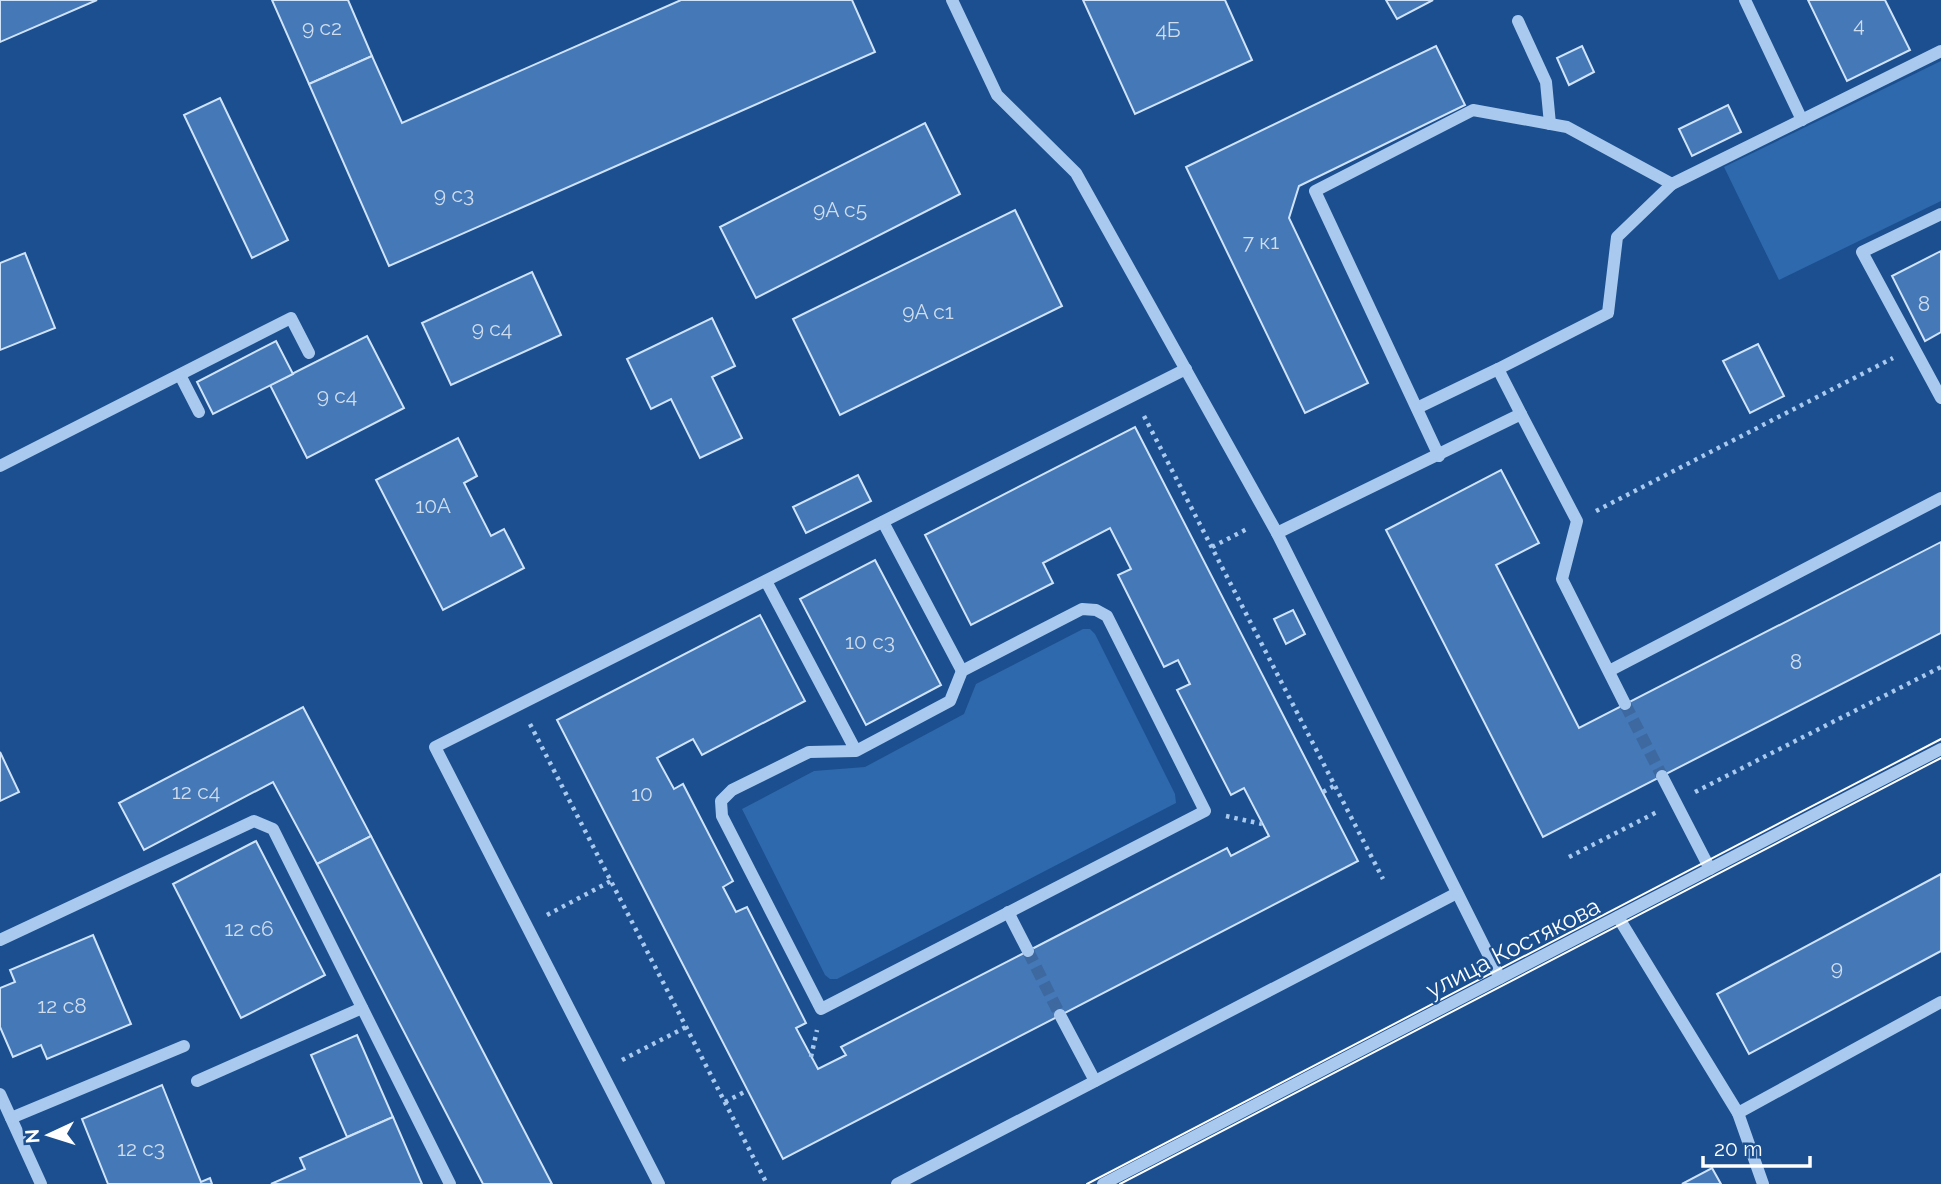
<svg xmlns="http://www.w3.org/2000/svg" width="1941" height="1184" font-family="Raleway,sans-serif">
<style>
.green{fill:#2e69ad}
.building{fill:#4478b7;stroke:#cfe3fa;stroke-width:2}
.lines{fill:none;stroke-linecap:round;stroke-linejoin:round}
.minor-tunnel{stroke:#3d69a0;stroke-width:12;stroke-dasharray:12 6;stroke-linecap:butt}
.path{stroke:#a9c9ee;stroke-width:4.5;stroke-dasharray:3.5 5;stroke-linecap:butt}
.minor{stroke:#a9c9ee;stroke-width:12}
.tram{stroke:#fff;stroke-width:2}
.labels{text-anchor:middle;stroke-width:5;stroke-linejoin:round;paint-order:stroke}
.number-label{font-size:21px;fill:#d0dded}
.street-label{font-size:24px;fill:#fff;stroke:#1b4f8f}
</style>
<rect width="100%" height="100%" fill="#1b4f8f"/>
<g class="green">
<path d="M1941,61v140l-162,79 -55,-113z"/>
<path d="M1083,629h7l5,5 80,160 1,9 -339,176h-7l-5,-4 -83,-166 72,-38 51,-4 99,-53 12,-30z"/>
</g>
<g class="building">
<path d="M0,0h97l-97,42z"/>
<path d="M272,0h76l24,56 -63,28z"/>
<path d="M681,0h171l23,52 -486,214 -80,-182 63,-28 30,67z"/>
<path d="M1083,0h142l27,60 -117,54z"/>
<path d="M1386,0h47l-36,19z"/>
<path d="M1808,0h77l25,50 -63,31z"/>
<path d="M1436,46l29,59 -166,81 -10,32 79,165 -63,30 -119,-246z"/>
<path d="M1582,46l12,26 -25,13 -12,-27z"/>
<path d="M220,98l68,142 -36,18 -68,-143z"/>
<path d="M1728,105l13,27 -49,24 -13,-27z"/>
<path d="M925,123l35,71 -204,104 -36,-71z"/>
<path d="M1015,210l47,96 -222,109 -47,-96z"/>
<path d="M1941,251v81l-16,9 -33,-65z"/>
<path d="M25,253l30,75 -55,22v-87z"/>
<path d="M532,272l29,63 -110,50 -29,-62z"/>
<path d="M712,318l23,48 -23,11 30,61 -42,20 -29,-59 -20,10 -24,-50z"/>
<path d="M367,336l37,72 -97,50 -37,-73z"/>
<path d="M276,341l17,33 -80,40 -16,-32z"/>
<path d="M1758,344l26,52 -34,17 -27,-52z"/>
<path d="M1135,427l223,434 -575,298 -226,-439 203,-105 45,86 -103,54 -9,-16 -36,19 17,31 9,-5 50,97 -10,6 13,25 11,-5 59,116 -10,5 22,41 28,-14 -5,-8 187,-96 199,-103 4,8 38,-20 -25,-48 -13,7 -54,-105 13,-6 -12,-24 -14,7 -46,-92 13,-6 -21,-41 -67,35 10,20 -82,42 -46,-90z"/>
<path d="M458,438l19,38 -13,7 27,53 13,-7 20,39 -81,42 -67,-130z"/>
<path d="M1501,470l38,73 -43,22 83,163 362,-186v91l-398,204 -157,-307z"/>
<path d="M858,475l13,26 -65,32 -13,-26z"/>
<path d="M875,560l66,125 -75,40 -66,-126z"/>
<path d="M1293,610l12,24 -19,10 -12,-25z"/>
<path d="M303,707l68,129 -54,28 -44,-82 -129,68 -25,-47z"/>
<path d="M0,752l19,40 -19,9z"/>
<path d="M371,836l181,348h-69l-166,-320z"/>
<path d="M256,841l69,134 -84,43 -68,-134z"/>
<path d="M1941,874v77l-192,103 -32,-60z"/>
<path d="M93,935l38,89 -84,35 -6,-14 -28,12 -13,-30v-39l15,-6 -5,-12z"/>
<path d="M357,1035l36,82 -46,20 -36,-82z"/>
<path d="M162,1085l39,97 9,-4 2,6h-104l-26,-65z"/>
<path d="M393,1117l29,67h-151l34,-15 -5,-11z"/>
<path d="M1712,1168l9,16h-39z"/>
</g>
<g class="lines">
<g class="minor-tunnel">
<path d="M1625,704l37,72"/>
<path d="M1028,951l32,64"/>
</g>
<g class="path">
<path d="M1144,416l239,463"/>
<path d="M1596,511l297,-153"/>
<path d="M1212,547l37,-19"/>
<path d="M530,724l237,460"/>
<path d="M1323,792l11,-6"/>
<path d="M1695,792l246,-125"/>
<path d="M1226,816l36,8"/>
<path d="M1569,857l88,-45"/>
<path d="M547,915l64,-34"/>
<path d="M811,1057l6,-27"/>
<path d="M622,1060l64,-33"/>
<path d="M725,1102l23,-12"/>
</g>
<g class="minor">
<path d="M952,0l45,95 79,78 201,360 223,445"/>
<path d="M1745,0l57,120"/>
<path d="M1518,21l28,61 4,42"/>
<path d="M1941,214l-79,38 79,146"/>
<path d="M180,375l19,37"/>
<path d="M1417,408l81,-39"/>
<path d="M1521,414l-23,-45 110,-56 9,-76 55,-53"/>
<path d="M1439,456l-124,-265 158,-81 94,17 105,57 269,-133"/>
<path d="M0,466l291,-148 18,35"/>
<path d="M883,522l79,149"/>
<path d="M1277,533l244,-119 56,107 -15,58 63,125"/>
<path d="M766,581l90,170 -47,1 -77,38 -11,11 1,15 99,193 384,-198 -98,-195 -11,-6 -14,-1 -120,62 -12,30 -94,50"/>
<path d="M1609,671l332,-173"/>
<path d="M1662,776l48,93"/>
<path d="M1008,912l20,39"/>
<path d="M1618,917l120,196 203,-111"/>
<path d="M0,940l254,-119 19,8 177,355"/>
<path d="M1060,1015l35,66"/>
<path d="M197,1081l165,-73"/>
<path d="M0,1094l41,90"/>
<path d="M1738,1113l25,71"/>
<path d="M11,1118l173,-72"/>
<path d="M659,1184l-224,-437 751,-378"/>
<path d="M897,1184l560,-291"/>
<path d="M1103,1184l838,-435"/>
</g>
<g class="tram">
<path d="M1087,1184l854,-445"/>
<path d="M1120,1184l821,-426"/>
</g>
</g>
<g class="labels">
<g class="number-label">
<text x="1859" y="32">4</text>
<text x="322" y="35">9 с2</text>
<text x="1168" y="37">4Б</text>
<text x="454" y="202">9 с3</text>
<text x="840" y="217">9А с5</text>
<text x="1261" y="249">7 к1</text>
<text x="1924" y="311">8</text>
<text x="928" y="319">9А с1</text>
<text x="492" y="336">9 с4</text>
<text x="337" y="403">9 с4</text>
<text x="433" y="513">10А</text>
<text x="870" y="649">10 с3</text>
<text x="1796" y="669">8</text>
<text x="196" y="799">12 с4</text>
<text x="642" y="801">10</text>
<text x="249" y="936">12 с6</text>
<text x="1837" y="975">9</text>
<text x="62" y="1013">12 с8</text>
<text x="141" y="1156">12 с3</text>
</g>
<g class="street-label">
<text transform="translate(1513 948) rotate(-27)" y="8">улица Костякова</text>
</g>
</g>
<g transform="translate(49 1135) rotate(266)" stroke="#1b4f8f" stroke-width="5" paint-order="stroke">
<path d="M0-5L12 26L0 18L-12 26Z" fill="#ffffff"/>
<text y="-10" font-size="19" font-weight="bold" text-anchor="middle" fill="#ffffff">N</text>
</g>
<path d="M1703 1156v10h107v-10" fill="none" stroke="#ffffff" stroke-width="3.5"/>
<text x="1714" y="1156" font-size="21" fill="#ffffff" stroke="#1b4f8f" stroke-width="5" paint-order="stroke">20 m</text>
</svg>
